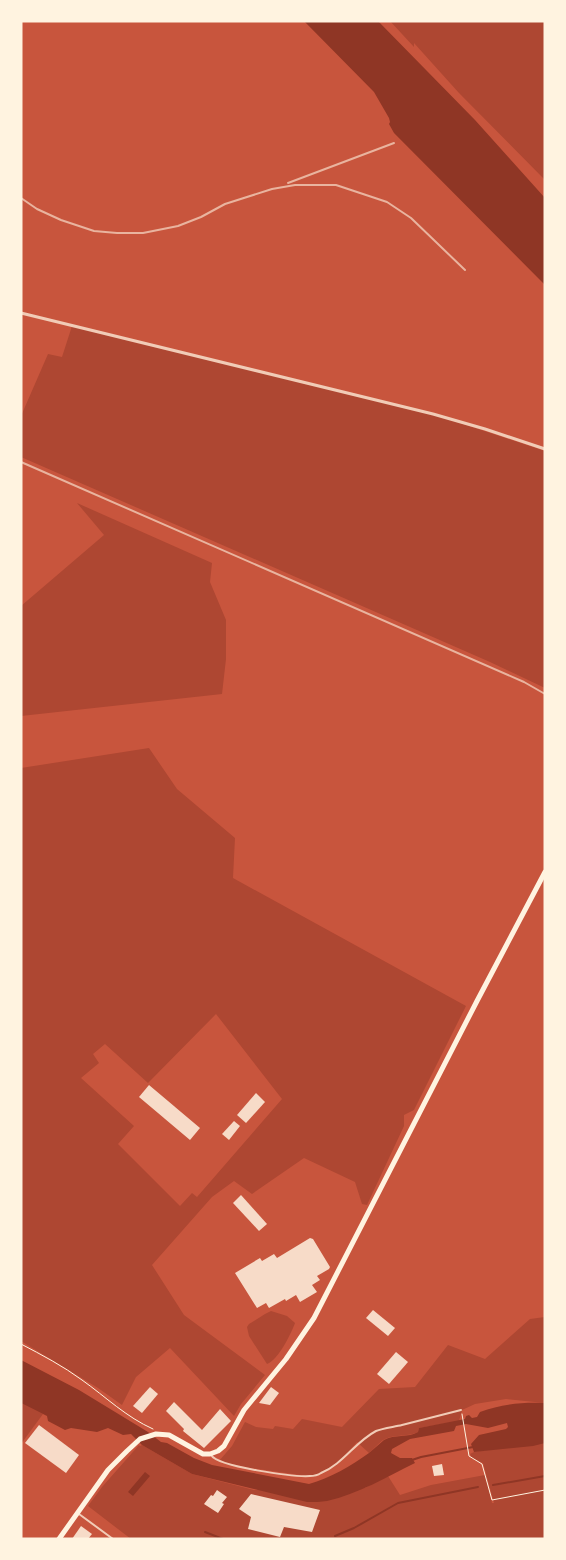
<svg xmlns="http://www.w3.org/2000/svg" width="566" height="1560" font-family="'Noto Sans',sans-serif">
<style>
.green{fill:#ae4732;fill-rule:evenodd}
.water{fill:#8f3625}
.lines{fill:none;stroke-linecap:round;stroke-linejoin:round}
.stream{stroke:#8f3625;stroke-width:2}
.building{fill:#f7dbc8}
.path{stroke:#fff3e0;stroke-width:1}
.service{stroke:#f1ccb7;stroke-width:2}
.minor{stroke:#f1ccb7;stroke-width:3}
.secondary{stroke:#fff3e0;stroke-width:5}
.rail{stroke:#e9b49f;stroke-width:2}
</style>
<rect width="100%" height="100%" fill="#c8553d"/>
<g class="green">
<path d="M390,21h155v159l-86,-87 -45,-50v4z"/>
<path d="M72,326l361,88 112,37v237l-55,-26 -469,-205v-41l27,-62 14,3z"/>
<path d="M77,503l135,60 -2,19 16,38v39l-4,35 -201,22v-110l83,-71z"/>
<path d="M149,748l28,41 58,49 -2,40 233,128 -52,104 -10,5v11l-37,79 -5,-1 -7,-22 -51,-24 -52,36 -18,-13 -22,16 -60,68 32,50 81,60 -24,29 -7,12 -64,-68 -34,29 -14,28 -24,-17 -77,-47v-573zM216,1014l66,85 -85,98 -5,-4 -12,13 -62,-62 16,-18 -53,-48 18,-15 -6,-9 12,-10 43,39z"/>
<path d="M271,1311l16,5 8,7c-4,11 -17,37 -28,41l-18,-28 -2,-9 2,-3 16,-10z"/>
<path d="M545,1317v86l-39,-4 -31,5 -13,6 -3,11 -40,7 -1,4c-9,5 -23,2 -33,7 -6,3 -11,10 -16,14l-12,-11 -20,23 -23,12 -64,-9 -31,-7 13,-15 13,-24 11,5 17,2 2,-3 18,3 9,-10 40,8 37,-38 36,-2 33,-42 37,14 45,-40z"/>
<path d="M21,1403l22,11 -22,30z"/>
<path d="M545,1441v98h-414l-43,-33 14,-19 37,-42 1,1 2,-1 50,29 62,16 111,-2 23,-12 12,19 31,-10 54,-10 7,28h2l-11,-40 -11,-5 -2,-4 4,-2z"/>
</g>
<g class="water">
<path d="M304,21h74l97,99 70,78v87l-151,-152 -5,-9 1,-2 -1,-4 -15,-26z"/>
<path d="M21,1360l58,30 69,42 13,10 6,1 27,15 18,7 97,19c21,-6 42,-18 60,-31 5,-4 10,-9 15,-13 10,-6 25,-2 34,-8l1,-4 46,-9 1,-3 3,-1 3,3 5,-1 3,-5c21,-8 43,-10 65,-9v40l-12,3 -59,6 -3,-8 8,-9 27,-6 2,-2 -1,-4 -19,5 -22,-4 -10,2 -2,5 -44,8 -18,10 -1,4 9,5h12l3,5c-28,14 -57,31 -88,38 -6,1 -13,1 -20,1l-115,-28 -50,-29 -11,-11 -8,1 -15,-7 -11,4 -26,-4 -6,2 -17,-9 -1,-5 -26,-13z"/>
<path d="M145,1472l5,4 -17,20 -5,-4z"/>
</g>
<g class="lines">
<g class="stream">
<path d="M412,1460l9,-3 52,-10"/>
<path d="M493,1485l52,-9"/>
<path d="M205,1532l18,7"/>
<path d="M335,1536l19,-8 44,-25 80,-16"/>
</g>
</g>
<g class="building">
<path d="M149,1085l51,43 -10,12 -51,-43z"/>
<path d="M256,1093l9,9 -19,21 -9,-8z"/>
<path d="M234,1121l6,5 -11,14 -7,-6z"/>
<path d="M241,1195l26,29 -8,7 -26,-28z"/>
<path d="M310,1238l3,1 17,28 -1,2 -12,7 3,4 -8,5 5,7 -17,10 -4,-7 -10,6 -1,-2 -16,9 -3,-5 -9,5 -22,-35 25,-15 2,3 12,-7 3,4z"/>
<path d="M373,1310l22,18 -7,8 -22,-18z"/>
<path d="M396,1352l12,10 -19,22 -12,-10z"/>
<path d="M150,1387l8,7 -16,19 -9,-7z"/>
<path d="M271,1387l8,6 -9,12 -11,-2z"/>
<path d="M174,1402l28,28 18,-21 11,12 -27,27 -21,-17 1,-2 -18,-18z"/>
<path d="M39,1425l40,30 -13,18 -41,-30z"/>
<path d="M442,1464l2,11 -10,1 -2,-10z"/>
<path d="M217,1490l10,7 -5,6 2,1 -6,9 -14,-9 7,-9 2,1z"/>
<path d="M251,1494l69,16 -8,22 -28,-5 -4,10 -32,-8 3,-12 -12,-8z"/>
<path d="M81,1526l11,8 -4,5h-16z"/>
</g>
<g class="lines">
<g class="path">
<path d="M21,1344c21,11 42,22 61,36 24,17 44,37 71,49"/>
<path d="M462,1414l7,42 13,8 10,36 53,-10"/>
</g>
<g class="service">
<path d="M211,1455c7,12 83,22 99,21 4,0 8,-1 11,-3 22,-9 34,-31 55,-42 7,-3 18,-4 26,-6 20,-5 40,-10 59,-15"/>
<path d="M79,1514l34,25"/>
</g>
<path class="minor" d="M21,313l412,101 52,15 60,20"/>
<path class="secondary" d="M59,1539l49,-69 19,-19 13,-12 16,-5 13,1 34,19h7l8,-3 6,-5 20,-36 42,-51 28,-41 163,-317 68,-129"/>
<g class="rail">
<path d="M288,183l106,-40"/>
<path d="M21,198l16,11 24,11 33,11 23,2h26l35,-7 23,-9 24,-13 47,-15 23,-4h41l51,17 24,16 54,52"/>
<path d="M21,462l503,220 21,12"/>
</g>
</g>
<rect width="566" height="1560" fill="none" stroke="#fff3e0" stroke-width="45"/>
</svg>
